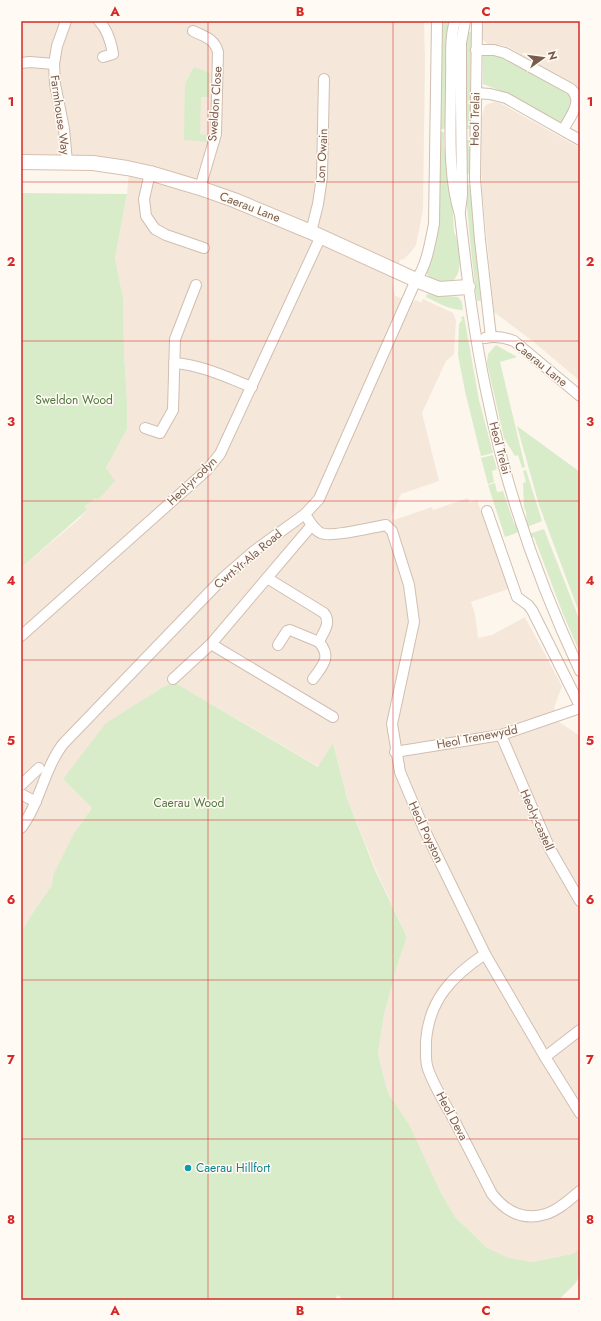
<svg xmlns="http://www.w3.org/2000/svg" width="601" height="1321" font-family="Jost,sans-serif">
<style>
.residential{fill:#f5e8da}
.green{fill:#d8ecc9}
.lines{fill:none;stroke-linecap:round;stroke-linejoin:round}
.street-casing{stroke:#d1beb0;stroke-width:12}
.secondary-casing{stroke:#d6c0b0;stroke-width:16}
.street{stroke:#fff;stroke-width:10}
.secondary{stroke:#fff;stroke-width:14}
.grid{fill:none;stroke:#d62828;stroke-width:1;stroke-opacity:0.55}
.culture-dot{fill:#0f9aa8;stroke:#fffaf3;stroke-width:1.5}
.labels{text-anchor:middle;stroke-width:3;stroke-linejoin:round;paint-order:stroke}
.street-label{font-size:12px;fill:#7a5c4d;stroke:#fffaf3}
.park-label{font-size:12px;fill:#537a41;stroke:#fffaf3}
.culture-label{font-size:12px;fill:#0d838f;stroke:#fffaf3;text-anchor:start}
.neatline{fill:none;stroke:#d62828;stroke-width:1.5}
.grid-label{font-size:13px;text-anchor:middle;font-weight:bold;fill:#d62828}
</style>
<rect width="100%" height="100%" fill="#fdf6ec"/>
<g class="residential">
<path d="M21,21h403l1,39 -2,150 -7,35 -5,7 -7,7 -4,1 -8,21 3,15 18,6 3,-2 5,3 2,-4 30,14 3,7 -2,34 -8,7 -24,52 17,68 -38,13 -10,24 3,2 38,-13 1,3 35,-12 2,5 7,-3 31,89 -37,13 4,12 3,24 14,-3 33,-18 37,69 -8,22 5,14 21,14v513l-8,5 -40,8 -27,-5 -19,-10 -31,-30 -15,-26 -30,-65 -22,-33 -10,-39 6,-39 13,-49 10,-29 -31,-67 -29,-72 -14,-55 -14,24 -145,-85 -111,97 29,29 -18,25 -21,42 -1,10 -18,26 -13,21v-364l57,-48 9,-10 -2,-2 10,-11 3,3 8,-32 21,-39v-28l-3,-50 -1,-53 -8,-40 12,-64 3,-31 -109,-6z"/>
<path d="M485,21h3l6,3 1,-3h85v71l-7,-7 -63,-37 -8,-3h-12l-4,-2 -3,-3v-18z"/>
<path d="M494,102l6,1 80,45v233l-45,-38 -41,-31 -12,-122 -1,-71 4,-13 3,-2z"/>
</g>
<g class="green">
<path d="M441,21h11l-4,88h-3v18l-1,2h-5z"/>
<path d="M465,32h6l-1,97h-6z"/>
<path d="M487,54h11l71,37 5,9 -11,21 -5,1 -16,-7 -41,-24 -18,-7v-28z"/>
<path d="M194,67l16,6 -1,24h-8l-1,37 8,1 -2,7 -22,-2 1,-56z"/>
<path d="M439,132h5v17h5l5,83c7,14 13,59 -16,50 -7,-2 -10,-4 -12,-11z"/>
<path d="M464,140h7v34h-6z"/>
<path d="M465,185h6l12,115 -6,1 -6,-51z"/>
<path d="M21,193l106,1 -12,64 8,40 1,53 3,50v28l-21,39 9,13 -17,19 -3,-2 -10,9 2,3 -66,58z"/>
<path d="M427,294l31,3 4,5 1,8c-13,0 -25,-7 -37,-13z"/>
<path d="M464,316l15,84 14,53 -12,3 -16,-65 -7,-36 1,-31 3,-4 -1,-3z"/>
<path d="M496,345l21,12 -17,5 25,105 -3,1 -4,-13 -3,1 -11,-18 -17,-75 1,-9z"/>
<path d="M517,426l63,46v143l-41,-110z"/>
<path d="M493,455l4,14 -5,2 2,11 -6,2 -7,-26z"/>
<path d="M526,470l16,51 -15,6 -1,-16 -2,-3 -1,-25 3,-1 -3,-11z"/>
<path d="M495,483l2,9 6,-1 11,32 6,5 1,3 -16,6 -17,-52z"/>
<path d="M544,529l36,92v32l-17,-39 -29,-77h-3l-2,-3z"/>
<path d="M174,682l144,85 15,-24 14,55 28,72 32,67 -10,29 -13,49 -6,39 10,39 22,33 30,65 15,26 31,30 20,10 26,5 40,-8 8,-5c0,13 3,27 -7,37 -5,5 -10,8 -13,14h-217l-5,-5 -4,5h-313v-368l13,-21 18,-26 1,-10 21,-42 18,-25 -29,-29 43,-56 56,-35z"/>
</g>
<g class="lines">
<defs>
<g id="street">
<path d="M66,21l-9,25 -3,18 1,20 9,45 3,33"/>
<path d="M99,21c9,9 12,21 14,33l-10,3"/>
<path d="M455,21c-6,19 -3,41 -4,61 0,44 -4,91 9,133 7,61 14,121 27,180 19,95 52,188 93,276"/>
<path d="M477,21l-2,158 5,61 11,97"/>
<path d="M193,31c12,6 21,7 25,21l-2,82 -16,54"/>
<path d="M476,50h18l11,3 66,36c13,12 -1,28 -8,41"/>
<path d="M21,63l9,-1 24,2"/>
<path d="M476,93l14,1 16,4 74,42"/>
<path d="M150,173l-6,26 2,17 9,13 11,6 38,13"/>
<path d="M460,211l2,-16 -1,-92v-60l4,-22"/>
<path d="M311,232l7,-28 4,-27 2,-98"/>
<path d="M485,338c10,-2 19,-1 29,3l66,55"/>
<path d="M174,363c28,2 52,14 78,24"/>
<path d="M145,428l15,5 13,-23 2,-71 21,-54"/>
<path d="M487,511l30,86 11,8 4,5 48,96"/>
<path d="M305,514c4,7 9,16 16,19 10,5 52,-6 65,-8l6,6 17,54 5,37 -22,102 8,48 24,57 61,125 60,103 35,56"/>
<path d="M267,578l57,35c8,10 -1,19 -5,29l-29,-12 -3,1 -9,14"/>
<path d="M21,636l186,-166 13,-16 101,-218"/>
<path d="M211,644l122,73"/>
<path d="M173,679l38,-35 101,-119"/>
<path d="M313,679c10,-14 19,-22 6,-37"/>
<path d="M501,735l49,114 30,52"/>
<path d="M395,752l106,-17 79,-27"/>
<path d="M21,785l18,-17"/>
<path d="M21,794l15,8"/>
<path d="M21,828c19,-25 23,-59 42,-84l161,-167 30,-26 51,-37 14,-15 97,-219c11,-15 14,-37 18,-56l3,-203"/>
<path d="M485,954c-33,22 -56,46 -59,87 0,9 -1,20 2,28 6,17 16,33 25,49 13,25 26,51 39,76 14,18 32,27 54,20 13,-4 24,-15 34,-23"/>
<path d="M545,1057l35,-27"/>
</g>
<path id="secondary" d="M21,162l72,1 34,5 23,5 50,15 34,12 77,32 105,48 23,9 29,-2"/>
</defs>
<use href="#street" class="street-casing"/>
<use href="#secondary" class="secondary-casing"/>
<use href="#street" class="street"/>
<use href="#secondary" class="secondary"/>
</g>
<path class="grid" d="M208,21v1279M393,21v1279M21,182h559M21,341h559M21,501h559M21,660h559M21,820h559M21,980h559M21,1139h559"/>
<circle class="culture-dot" cx="188" cy="1168" r="4"/>
<g class="labels">
<g class="street-label">
<text transform="translate(215 104) rotate(-86)" y="4">Sweldon Close</text>
<text transform="translate(60 115) rotate(82)" y="4">Farmhouse Way</text>
<text transform="translate(475 119) rotate(-89)" y="4">Heol Trelai</text>
<text transform="translate(322 156) rotate(-87)" y="4">Lon Owain</text>
<text transform="translate(250 207) rotate(21)" y="4">Caerau Lane</text>
<text transform="translate(541 364) rotate(39)" y="4">Caerau Lane</text>
<text transform="translate(500 448) rotate(75)" y="4">Heol Trelai</text>
<text transform="translate(192 481) rotate(-44)" y="4">Heol-yr-odyn</text>
<text transform="translate(248 559) rotate(-40)" y="4">Cwrt-Yr-Ala Road</text>
<text transform="translate(477 737) rotate(-11)" y="4">Heol Trenewydd</text>
<text transform="translate(537 820) rotate(66)" y="4">Heol-y-castell</text>
<text transform="translate(426 832) rotate(65)" y="4">Heol Poyston</text>
<text transform="translate(452 1116) rotate(62)" y="4">Heol Deva</text>
</g>
<g class="park-label">
<text x="74" y="404">Sweldon Wood</text>
<text x="189" y="807">Caerau Wood</text>
</g>
<g class="culture-label">
<text x="196" y="1172">Caerau Hillfort</text>
</g>
</g>
<rect width="601" height="1321" fill="none" stroke="#fffaf3" stroke-width="44"/>
<g transform="translate(543 58) rotate(76)" stroke="#fffaf3" stroke-width="3" paint-order="stroke">
<path d="M0-3L7 15L0 10L-7 15Z" fill="#7a5c4d"/>
<text y="-6" font-size="11" font-weight="bold" text-anchor="middle" fill="#7a5c4d">N</text>
</g>
<rect x="22" y="22" width="557" height="1277" class="neatline"/>
<g class="grid-label">
<text x="115" y="16">A</text>
<text x="300" y="16">B</text>
<text x="486" y="16">C</text>
<text x="11" y="106">1</text>
<text x="590" y="106">1</text>
<text x="11" y="266">2</text>
<text x="590" y="266">2</text>
<text x="11" y="426">3</text>
<text x="590" y="426">3</text>
<text x="11" y="585">4</text>
<text x="590" y="585">4</text>
<text x="11" y="745">5</text>
<text x="590" y="745">5</text>
<text x="11" y="904">6</text>
<text x="590" y="904">6</text>
<text x="11" y="1064">7</text>
<text x="590" y="1064">7</text>
<text x="11" y="1224">8</text>
<text x="590" y="1224">8</text>
<text x="115" y="1315">A</text>
<text x="300" y="1315">B</text>
<text x="486" y="1315">C</text>
</g>
</svg>
